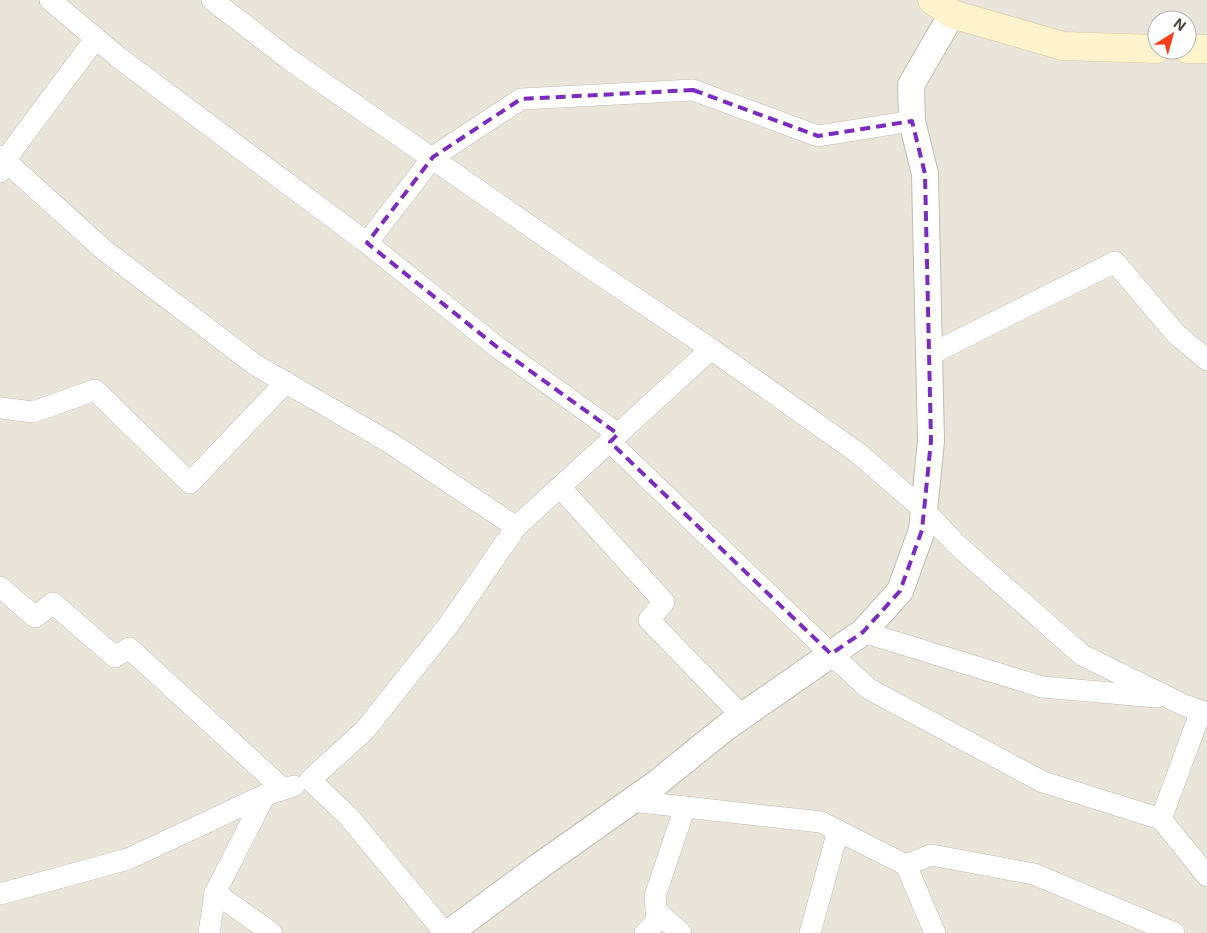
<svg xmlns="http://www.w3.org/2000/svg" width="1207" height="933" font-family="Inter,sans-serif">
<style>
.residential{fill:#eae5da;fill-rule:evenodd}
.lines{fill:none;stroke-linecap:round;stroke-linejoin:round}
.minor-casing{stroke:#c2bbae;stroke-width:22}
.tertiary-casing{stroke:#c2bbae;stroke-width:28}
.secondary-casing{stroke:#d6c79b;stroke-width:29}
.minor{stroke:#fff;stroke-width:21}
.tertiary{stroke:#fff;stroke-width:26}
.secondary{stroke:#fff3cd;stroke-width:28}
.marked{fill:none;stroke:#7b2cbf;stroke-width:4;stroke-dasharray:10 6;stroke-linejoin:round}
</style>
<rect width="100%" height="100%" fill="#f6f3ec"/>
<path class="residential" d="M0,0h1207v933h-1207zM1157,20h30v30h-30z"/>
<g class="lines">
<defs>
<g id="minor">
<path d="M50,0l68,57 249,186 130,104 121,87 93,-85"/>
<path d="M212,0l78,60 296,205 125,84 147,104 66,57 32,34 126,111 102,50 23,8"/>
<path d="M0,156l104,94 150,114 138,80 124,83 102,-93"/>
<path d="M0,172l5,-12 91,-122"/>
<path d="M367,243l66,-86 88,-58 172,-9 125,46 94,-15"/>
<path d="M929,355l186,-93 61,72 31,26"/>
<path d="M0,408l33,4 62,-22 95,93 96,-101"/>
<path d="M610,442l221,212 38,35 174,93 118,37"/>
<path d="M560,487l104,115 -15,18 93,96"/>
<path d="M0,587l35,30 18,-14 62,54 14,-9 154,141"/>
<path d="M863,632l179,55 115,10"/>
<path d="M1201,711l-40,108 46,57"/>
<path d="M265,795l-50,98 57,40"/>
<path d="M631,801l190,21 85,43 25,-10 103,19 140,59"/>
<path d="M906,865l29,68"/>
<path d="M0,894l128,-35 137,-64 29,-9"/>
<path d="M656,911l25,22"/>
<path d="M209,933l6,-40"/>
<path d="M445,933l-96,-116 -39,-37 55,-50 85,-107 66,-96"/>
<path d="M645,933l12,-12 -2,-25 30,-89"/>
<path d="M810,933l28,-102"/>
</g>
<path id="tertiary" d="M449,933l89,-66 119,-84 68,-55 138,-96 37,-41 22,-61 9,-89 -6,-267 -13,-53 -1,-36 41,-71"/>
<g id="secondary">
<path d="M932,0l20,14 111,32 94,3"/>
<path d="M1187,49h20"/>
</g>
</defs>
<use href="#minor" class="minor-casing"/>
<use href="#tertiary" class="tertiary-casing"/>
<use href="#secondary" class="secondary-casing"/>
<use href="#minor" class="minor"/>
<use href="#tertiary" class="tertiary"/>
<use href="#secondary" class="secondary"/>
</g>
<path class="marked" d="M693,90l125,46 94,-15 13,53 6,267 -9,89 -22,61 -37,41 -32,22 -221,-212 8,-8 -121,-87 -130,-104 66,-86 88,-58z"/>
<g transform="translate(1172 35) rotate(37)"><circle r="24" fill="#ffffff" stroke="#b7b4b0"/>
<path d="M0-4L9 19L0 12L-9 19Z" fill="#fc3f1d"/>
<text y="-8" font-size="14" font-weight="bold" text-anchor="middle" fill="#4b4439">N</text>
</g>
</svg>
